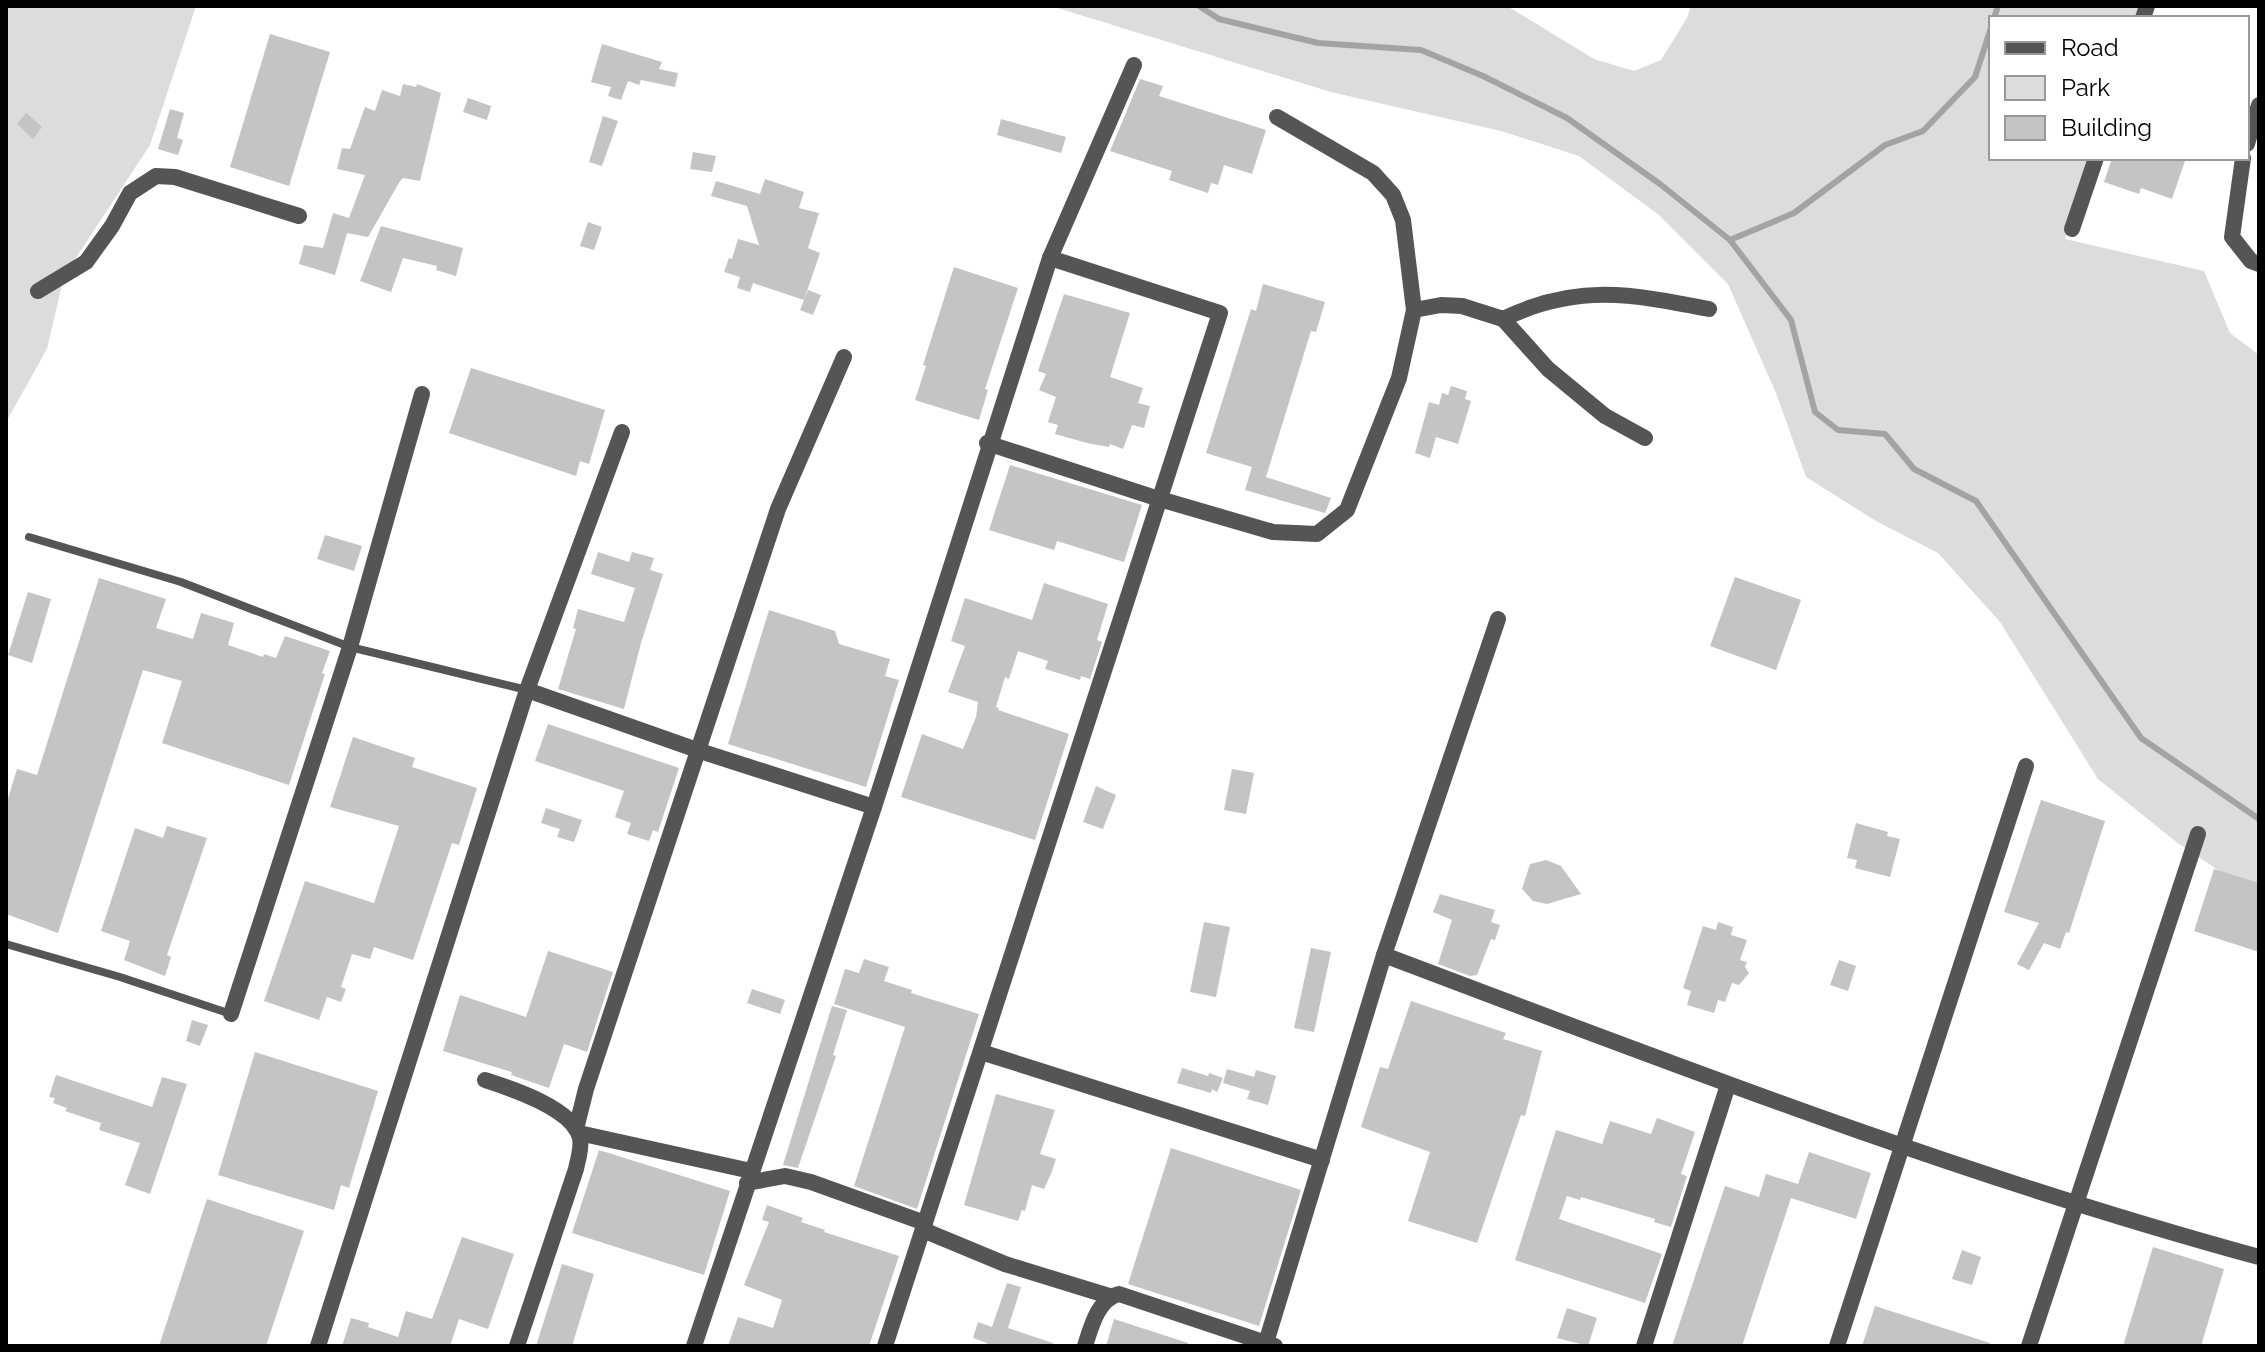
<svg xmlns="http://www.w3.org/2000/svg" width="2265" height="1352" font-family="Raleway,sans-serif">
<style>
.green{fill:#dcdcdc}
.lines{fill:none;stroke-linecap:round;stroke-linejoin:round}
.stream{stroke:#a3a3a3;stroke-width:6}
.building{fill:#c4c4c4}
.service{stroke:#555;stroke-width:8}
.minor{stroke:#555;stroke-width:16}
</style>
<rect width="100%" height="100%" fill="#fff"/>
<g class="green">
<path d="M6,6h190l-46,139 -86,131 -17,73 -41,73z"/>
<path d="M1051,6h456l87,53 40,12 27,-11 26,-42 4,-12h453l-4,12h-149v140h101l-27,81 139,32 26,62 29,22v547l-22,-19 -62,-42 -77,-62 -98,-157 -62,-69 -62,-32 -70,-44 -30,-84 -48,-109 -69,-69 -80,-59 -78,-25 -170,-39z"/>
</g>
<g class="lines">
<g class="stream">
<path d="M1199,6l20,13 99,24 103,7 62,26 84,42 93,66 70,56 61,80 24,92 23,18 47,4 29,35 62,32 165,237 118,81"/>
<path d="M1994,18l4,-12"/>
<path d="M1730,240l64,-27 91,-68 38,-14 52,-54 16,-49"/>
</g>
</g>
<g class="building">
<path d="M270,34l60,18 -41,134 -59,-19z"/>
<path d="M602,44l60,18 -3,7 19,4 -3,14 -34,-7 -2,5 -11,-4 -7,19 -13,-4 3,-9 -20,-5z"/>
<path d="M1140,79l23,7 -4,10 107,34 -14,44 -28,-9 -6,20 -7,-2 -3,10 -39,-13 3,-9 -62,-20z"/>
<path d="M403,84l13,3 1,-3 24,9 -21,88 -17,-3 -3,3 -32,56 -21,-4 -12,42 -36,-11 5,-19 19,3 10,-35 16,5 16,-43 -28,-6 5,-21 8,1 15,-42 10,4 7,-21 18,6z"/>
<path d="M468,98l23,8 -4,14 -24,-8z"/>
<path d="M170,109l14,4 -7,25 6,2 -5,15 -20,-6z"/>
<path d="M26,113l16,14 -9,12 -16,-15z"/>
<path d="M603,116l15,5 -16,45 -13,-4z"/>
<path d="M1001,119l65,18 -5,16 -64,-18z"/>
<path d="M693,152l23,4 -4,16 -22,-3z"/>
<path d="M2112,158h74l-14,41 -31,-11 -2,6 -35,-12z"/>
<path d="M765,179l39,13 -5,16 20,5 -11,35 12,5 -16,47 -51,-17 -3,9 -13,-4 3,-11 -16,-5 5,-14 3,1 6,-20 21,6 -12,-39 -36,-10 5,-15 44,13z"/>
<path d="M588,222l14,5 -8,23 -14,-4z"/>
<path d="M381,226l82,22 -7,28 -20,-6 1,-4 -34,-8 -12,34 -31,-11z"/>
<path d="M954,267l64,21 -33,101 3,1 -9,30 -64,-20 11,-34 -3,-1z"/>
<path d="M1263,284l62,18 -9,30 -5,-1 -45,146 65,21 -6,15 -80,-23 7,-23 -46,-14 45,-144 5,2z"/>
<path d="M808,290l13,5 -8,20 -13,-5z"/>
<path d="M1064,294l66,19 -20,64 33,11 -5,15 12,3 -6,22 -12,-3 -9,24 -13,-5 -1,3 -22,-4 -32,-9 3,-9 -10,-3 8,-25 -17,-7 7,-16 -8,-3z"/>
<path d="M471,368l134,42 -16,54 -9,-3 -4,15 -127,-43z"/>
<path d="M1451,386l16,5 -2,8 6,2 -13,43 -22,-7 -6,21 -15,-5 14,-51 10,3 3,-12 6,2z"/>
<path d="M1010,465l132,40 -18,57 -67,-21 -3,9 -65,-20z"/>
<path d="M325,535l37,11 -8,25 -37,-12z"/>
<path d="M598,552l31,10 3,-10 22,6 -4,12 13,4 -22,69 -17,66 -66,-20 18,-60 -3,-1 5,-19 46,13 11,-34 -44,-14z"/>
<path d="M1735,577l66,23 -25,70 -66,-24z"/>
<path d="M99,578l67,21 -10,29 37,11 8,-26 33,10 -6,22 35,12 1,-3 12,4 9,-22 45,15 -8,22 3,1 -36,111 -127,-42 20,-62 -39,-11 -85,263 -52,-19v-109l11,-36 20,6z"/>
<path d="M1044,583l64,21 -11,36 5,2 -12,37 -9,-3 -1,4 -35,-11 3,-8 -30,-10 -9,28 -4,-2 -9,30 3,1 -1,2 71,24 -34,106 -134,-43 21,-63 41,15 13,-32 2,-15 -30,-10 17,-46 -14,-5 14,-43 67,22z"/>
<path d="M28,592l23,7 -19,64 -24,-8z"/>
<path d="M769,610l66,21 4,13 51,15 -5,17 14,4 -33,107 -138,-43z"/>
<path d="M548,724l131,44 -21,64 -5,-2 -4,11 -22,-7 4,-11 -16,-6 9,-26 -89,-30z"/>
<path d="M353,737l62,21 -3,9 65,21 -18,57 -7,-2 -39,117 -39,-13 -4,12 -18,-5 -11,33 5,2 -5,13 -14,-5 -8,23 -55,-19 41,-120 69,22 25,-77 -69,-19z"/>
<path d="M1232,769l22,4 -8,41 -22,-4z"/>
<path d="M1096,786l20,9 -13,34 -20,-7z"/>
<path d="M2041,800l64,21 -36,112 -3,-1 -6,17 -16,-6 -15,27 -12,-6 22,-41 -35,-11z"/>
<path d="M546,808l36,12 -8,22 -17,-5 3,-8 -19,-6z"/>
<path d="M1856,823l32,9 -1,4 13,3 -10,38 -35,-9 2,-8 -10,-2z"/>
<path d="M167,826l40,12 -40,117 4,2 -6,19 -41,-16 6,-19 -29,-10 34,-103 28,10z"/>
<path d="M1546,860l15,6 20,28 -34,10 -14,-3 -11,-12 8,-25z"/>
<path d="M2214,869l45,14v69l-65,-21z"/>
<path d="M1440,894l55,16 -4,12 9,3 -5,15 -4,-1 -14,36 -7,1 -32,-12 14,-44 -19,-8z"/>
<path d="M1204,922l26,5 -14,70 -26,-5z"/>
<path d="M1718,922l15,5 -2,8 16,5 -7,20 7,2 -2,5 4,6 -10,12 -7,-2 -7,19 -7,-2 -4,13 -27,-8 4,-14 -8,-3 20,-62 13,4z"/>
<path d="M1311,948l20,4 -17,80 -20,-4z"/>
<path d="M548,951l65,21 -26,80 -23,-8 -15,44 -38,-13 1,-3 -69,-21 17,-56 66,22z"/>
<path d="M864,959l25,8 -5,14 28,9 -1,3 68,21 -62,195 -63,-23 51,-159 -71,-23 11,-35 14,4z"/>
<path d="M1839,960l17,6 -8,25 -18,-6z"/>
<path d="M752,989l33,11 -5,14 -33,-11z"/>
<path d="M1411,1001l95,32 -3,6 39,12 -17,65 -4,-1 -44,128 -69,-22 22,-69 -69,-25 19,-60 8,2z"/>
<path d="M832,1006l15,4 -14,45 3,1 -38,112 -15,-3z"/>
<path d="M192,1020l16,5 -8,21 -14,-5z"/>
<path d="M255,1052l123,39 -29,97 -8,-3 -7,25 -116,-35z"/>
<path d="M1182,1068l26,8 1,-3 14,5 -6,14 -5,-3 -1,4 -34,-10z"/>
<path d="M1227,1069l27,8 2,-7 20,6 -8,29 -21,-6 3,-8 -27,-8z"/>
<path d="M56,1075l96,32 10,-30 25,7 -37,110 -25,-9 15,-42 -41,-13 2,-7 -36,-12 2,-3 -14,-5 2,-5 -6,-1z"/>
<path d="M996,1094l59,16 -15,44 16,5 -5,15 -7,15 -12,-4 -7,26 -3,-1 -4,11 -54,-16z"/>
<path d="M1657,1118l38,14 -14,42 6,2 -16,51 -17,-5 1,-3 -74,-22 -1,3 -13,-4 -8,23 103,35 -17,49 -130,-43 41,-130 46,14 8,-23 41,13z"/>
<path d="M1171,1148l130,42 -42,136 -131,-42z"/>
<path d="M599,1150l131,41 -26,84 -132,-42z"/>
<path d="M1809,1152l62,21 -15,46 -65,-21 -49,148h-70l53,-160 34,11 7,-23 32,10z"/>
<path d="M207,1199l97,32 -38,115h-107z"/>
<path d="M767,1205l36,13 -2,4 24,8 -1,2 75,24 -30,90h-141l10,-29 35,11 9,-28 -38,-15 25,-63 -7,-2z"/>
<path d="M462,1237l52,17 -26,75 -29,-10 -9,27h-108l9,-28 18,5 -1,4 30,10 8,-26 26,8z"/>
<path d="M2153,1247l71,22 -23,77h-78z"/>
<path d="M1962,1250l19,7 -9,28 -20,-6z"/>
<path d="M562,1264l32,10 -22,72h-36z"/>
<path d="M1007,1283l14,4 -13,41 45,15 -1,3h-66l1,-3 -14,-5 5,-16 14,5z"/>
<path d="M1875,1306l115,37 -1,3h-127z"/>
<path d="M1567,1308l30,10 -9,28 -31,-8z"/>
<path d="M1114,1319l74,24v3h-82z"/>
</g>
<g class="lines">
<g class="service">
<path d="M29,537l152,45 169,65 177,43"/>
<path d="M6,944l114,33 111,37"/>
</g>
<g class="minor">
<path d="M2143,18l4,-12"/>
<path d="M2247,144l12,-39"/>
<path d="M2243,158l-11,79 19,24 8,3"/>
<path d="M2072,229l24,-71"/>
<path d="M38,291l48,-29 26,-36 18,-33 26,-17 19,1 124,39"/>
<path d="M1414,310l27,-5 21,1 41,13 45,50 57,47 40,22"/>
<path d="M1503,319c74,-36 129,-25 206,-10"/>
<path d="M987,443l169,55 117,34 44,2 30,-24 52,-132 15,-68 -11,-90 -10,-25 -20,-22 -96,-56"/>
<path d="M527,690l173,61 174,56"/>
<path d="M1384,955c289,109 577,221 875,302"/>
<path d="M231,1014l119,-367 72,-253"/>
<path d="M981,1052l341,108"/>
<path d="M485,1080c25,8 88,28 95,58 2,10 -2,21 -4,31l-59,177"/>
<path d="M576,1129l10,-40 192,-580 66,-152"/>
<path d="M579,1133l172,38"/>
<path d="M747,1183l38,-7 26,6 114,41"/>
<path d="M923,1230l82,34 104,32"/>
<path d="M318,1346l209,-656 95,-258"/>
<path d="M694,1346l180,-539 176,-549 84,-193"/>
<path d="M885,1346l335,-1033 -170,-55"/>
<path d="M1085,1346c6,-19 13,-47 34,-52l156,52"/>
<path d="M1265,1346l119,-391 114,-336"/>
<path d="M1644,1346l84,-261"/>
<path d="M1837,1346l189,-580"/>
<path d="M2029,1346l169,-512"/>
</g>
</g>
<rect width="2265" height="1352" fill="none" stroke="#000000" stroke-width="16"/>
<rect x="1989" y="16" width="260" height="144" fill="#ffffff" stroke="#999999" stroke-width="2"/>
<rect x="2005" y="42" width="40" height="12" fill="#555555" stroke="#999999" stroke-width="2"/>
<text x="2061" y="56" font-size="24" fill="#000000">Road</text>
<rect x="2005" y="76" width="40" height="24" fill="#dcdcdc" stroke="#999999" stroke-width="2"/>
<text x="2061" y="96" font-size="24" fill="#000000">Park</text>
<rect x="2005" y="116" width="40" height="24" fill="#c4c4c4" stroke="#999999" stroke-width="2"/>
<text x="2061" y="136" font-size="24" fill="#000000">Building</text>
</svg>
